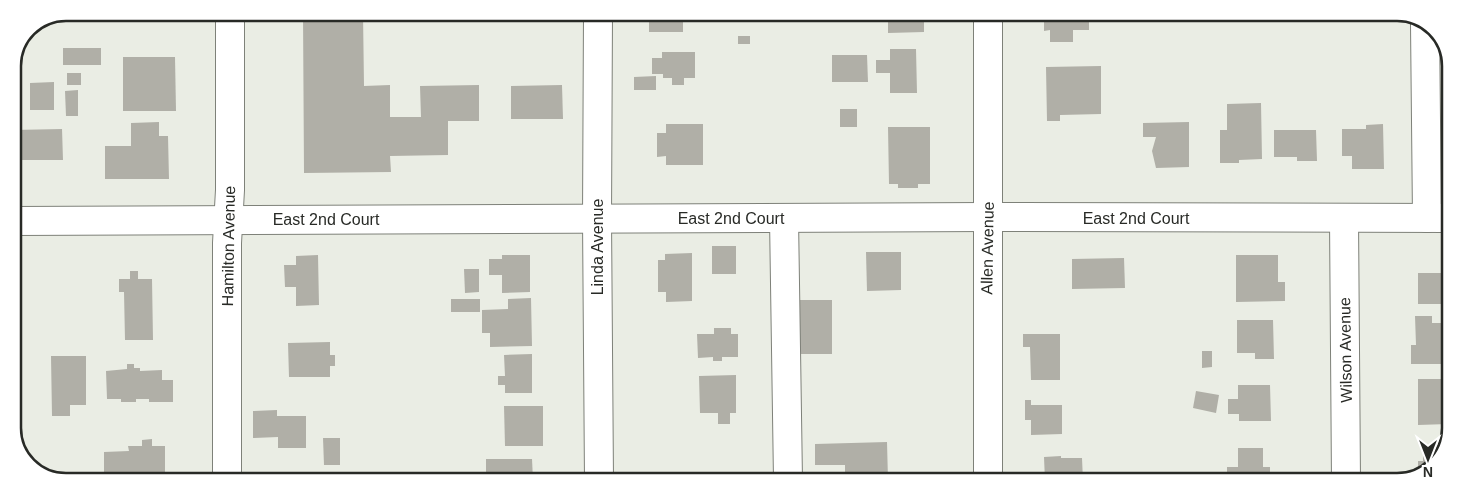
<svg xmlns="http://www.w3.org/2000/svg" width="1463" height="494" font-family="Arial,sans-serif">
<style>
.building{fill:#b0afa7}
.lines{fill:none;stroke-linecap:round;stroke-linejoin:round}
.minor-casing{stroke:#7e8179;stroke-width:30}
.minor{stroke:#fff;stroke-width:28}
.labels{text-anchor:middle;stroke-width:5;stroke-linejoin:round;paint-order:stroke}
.street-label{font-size:16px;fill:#282a26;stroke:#fff}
.rim{fill:none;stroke:#282a26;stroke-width:2.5}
</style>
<rect width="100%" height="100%" fill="#eaede4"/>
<g class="building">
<path d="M303,13h60l1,73 26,-1v32h31l-1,-31 59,-1v36h-31v34l-58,1 1,16 -87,1z"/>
<path d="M665,14h35v5l-17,1v12h-34v-12h16z"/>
<path d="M751,14h22v7l-22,1z"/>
<path d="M888,14h36v18l-36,1z"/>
<path d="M1044,15h45v15h-16v12h-23v-12l-6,1z"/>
<rect x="738" y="36" width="12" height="8"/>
<rect x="63" y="48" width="38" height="17"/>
<path d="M890,49h26l1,44h-27v-20h-14v-13h14z"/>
<path d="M662,52h33v26h-11v7h-12v-7h-9v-4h-11v-16h10z"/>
<path d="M832,55h35l1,27h-36z"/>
<path d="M123,57h52l1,54h-53z"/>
<path d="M1101,66v48l-41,1v6h-13l-1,-54z"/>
<rect x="67" y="73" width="14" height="12"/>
<path d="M656,76v14h-22v-13z"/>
<path d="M54,82v28h-24v-27z"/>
<path d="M562,85l1,34h-52v-33z"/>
<path d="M78,90v26h-12l-1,-25z"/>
<path d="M1261,103l1,56 -23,1v3h-19v-33h7v-26z"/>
<rect x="840" y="109" width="17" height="18"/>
<path d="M159,122v14h9l1,43h-64v-33h26v-23z"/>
<path d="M1189,122v45l-33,1 -4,-17 4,-14h-13v-14z"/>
<path d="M666,124h37v41h-37v-9l-9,1v-24h9z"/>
<path d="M1383,124l1,45h-32v-13h-10v-27h24v-4z"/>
<path d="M888,127h42v57h-12v4h-20v-4h-9z"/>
<path d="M62,129l1,31h-50v-30z"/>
<path d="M1274,130h42l1,31h-20v-4h-23z"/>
<rect x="712" y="246" width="24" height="28"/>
<path d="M866,252h35v38l-34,1z"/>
<path d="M692,253v48l-26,1v-10h-8v-32h7v-6z"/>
<path d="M318,255l1,50 -23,1v-19h-11l-1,-22h12v-9z"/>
<path d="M502,255h28v37l-28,1v-18h-13v-16h13z"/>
<path d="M1236,255h42v27h7v19l-49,1z"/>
<path d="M1124,258l1,30 -53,1v-30z"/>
<path d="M464,269h15v23l-14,1z"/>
<path d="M130,271h8v8h14l1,61h-28l-1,-48h-5v-13h11z"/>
<rect x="1418" y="273" width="31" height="31"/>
<path d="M531,298l1,48 -42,1v-14h-8v-23l26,-1v-10z"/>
<rect x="451" y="299" width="29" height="13"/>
<rect x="798" y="300" width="34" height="54"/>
<rect x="13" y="306" width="8" height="16"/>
<path d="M1415,316h17v7h17l-1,41h-37v-19h5z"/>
<path d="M1237,320h36l1,39h-19v-6h-18z"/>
<path d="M714,328h17v6h7v23h-16v4h-9v-4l-15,1 -1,-24h17z"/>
<path d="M1023,334h37v46h-29l-1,-33h-7z"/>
<path d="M330,342v13h5v11h-5v11h-41l-1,-34z"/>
<path d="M1202,351h10v16l-10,1z"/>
<path d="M532,354v39h-27v-8h-7v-9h7l-1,-21z"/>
<path d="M51,356h35v49h-16v11h-18z"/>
<path d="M127,364h7v4h6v3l22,-1v10h11v22h-24v-3h-13v3h-15v-3h-14l-1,-28 21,-2z"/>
<path d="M736,375v38h-6v11h-12v-11h-18l-1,-37z"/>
<path d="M1418,379h30v45l-30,1z"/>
<path d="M1238,385h32l1,36h-32v-7h-11v-15h10z"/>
<path d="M1196,391l23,4 -3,18 -23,-5z"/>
<path d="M1025,400h6v5h31v29l-31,1v-15h-6z"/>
<path d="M504,406h39v40h-38z"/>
<path d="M277,410v6h29v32h-28v-11l-25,1v-27z"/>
<path d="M323,438h17v27h-16z"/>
<path d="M152,439v7h13v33h-50v-6h-11v-21l25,-1 -1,-5h14v-6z"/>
<path d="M887,442l1,38h-43v-15h-30v-21z"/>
<path d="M1448,444l-19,27 -11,3v-13h5v-16z"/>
<path d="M1238,448h25v19h7v14h-43v-14h11z"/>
<path d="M1061,456v2h21l1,23h-38l-1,-24z"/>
<path d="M486,459h46l1,21h-47z"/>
</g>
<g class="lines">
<defs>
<g id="minor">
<path d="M598,14l-1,204 2,262"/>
<path d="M988,14v467"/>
<path d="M1425,24l2,194"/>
<path d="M784,218l4,262"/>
<path d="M1344,218l2,263"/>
<path d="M13,221l974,-4 462,1"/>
<path d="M227,479v-236l3,-53v-177"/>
</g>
</defs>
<use href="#minor" class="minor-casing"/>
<use href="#minor" class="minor"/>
</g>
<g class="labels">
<g class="street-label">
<text x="731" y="224">East 2nd Court</text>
<text x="1136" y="224">East 2nd Court</text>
<text x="326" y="225">East 2nd Court</text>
<text transform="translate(228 246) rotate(-89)" y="6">Hamilton Avenue</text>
<text transform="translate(597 247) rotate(-90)" y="6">Linda Avenue</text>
<text transform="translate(987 248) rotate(-89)" y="6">Allen Avenue</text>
<text transform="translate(1345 350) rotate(-91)" y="6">Wilson Avenue</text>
</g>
</g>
<path d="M0 0H1463V494H0ZM66 21H1397A45 45 0 0 1 1442 66V428A45 45 0 0 1 1397 473H66A45 45 0 0 1 21 428V66A45 45 0 0 1 66 21Z" fill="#fff" fill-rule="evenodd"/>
<path class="rim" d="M66 21H1397A45 45 0 0 1 1442 66V428A45 45 0 0 1 1397 473H66A45 45 0 0 1 21 428V66A45 45 0 0 1 66 21Z"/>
<g transform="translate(1428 459) rotate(180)" stroke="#ffffff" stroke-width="4" paint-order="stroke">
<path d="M0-4L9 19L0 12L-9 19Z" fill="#282a26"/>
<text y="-8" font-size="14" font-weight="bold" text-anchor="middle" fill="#282a26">N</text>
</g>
</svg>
